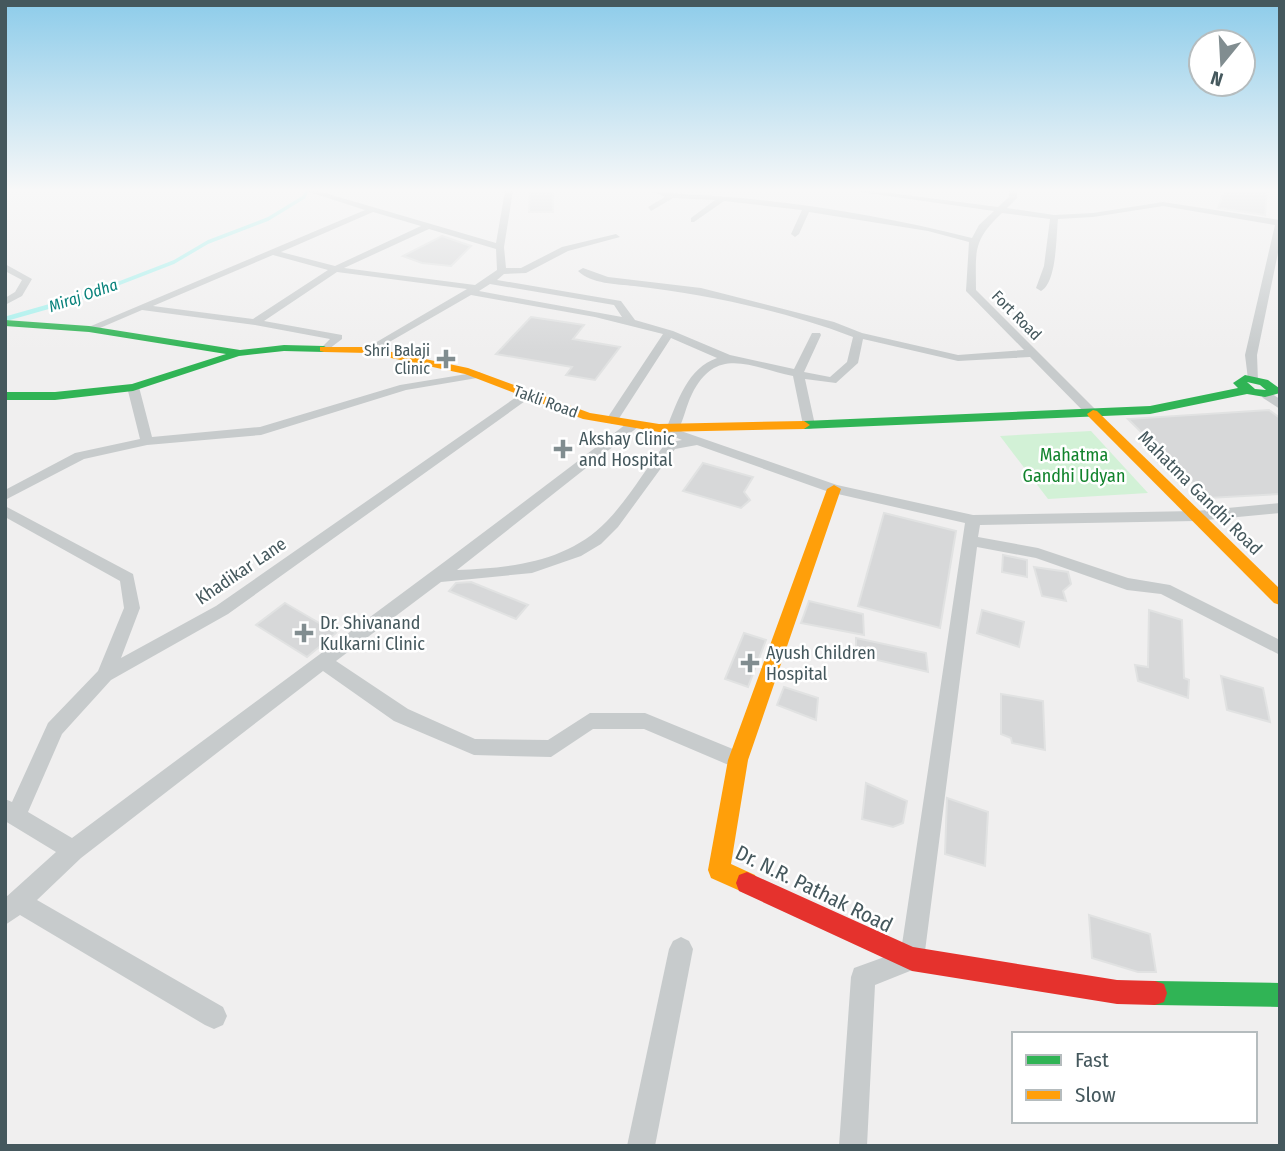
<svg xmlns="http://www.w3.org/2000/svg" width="1285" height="1151" font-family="'Fira Sans Condensed',sans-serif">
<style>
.green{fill:#d2f1d6}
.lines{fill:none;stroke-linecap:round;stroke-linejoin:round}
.stream-far1{stroke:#a5f0ec;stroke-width:3.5}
.stream{stroke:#a5f0ec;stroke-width:4.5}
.building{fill:#d7d8d9;stroke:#e1e2e2;stroke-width:2}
.street{fill:#c7cbcc;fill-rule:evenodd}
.fast{fill:#30b455;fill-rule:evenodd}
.slow{fill:#ff9f0a;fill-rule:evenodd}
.jam{fill:#e5322d;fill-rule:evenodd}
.poi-dot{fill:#818d90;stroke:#fff;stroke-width:2.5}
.labels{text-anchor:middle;stroke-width:5;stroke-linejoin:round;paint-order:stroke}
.far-water-label{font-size:16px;font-style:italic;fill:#08827b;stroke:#fff}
.far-street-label{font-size:16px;fill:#45585d;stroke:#fff}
.far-poi-label{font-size:16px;fill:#45585d;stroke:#fff;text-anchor:end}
.poi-label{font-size:18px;fill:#45585d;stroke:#fff;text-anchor:start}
.park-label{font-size:18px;fill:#11832c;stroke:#fff}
.street-label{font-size:18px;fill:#45585d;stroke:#fff}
.near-street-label{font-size:21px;fill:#45585d;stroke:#fff}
</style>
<rect width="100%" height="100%" fill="#f0efef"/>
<path class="green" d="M1091,431l57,62 -100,6 -48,-63z"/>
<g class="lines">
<path class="stream-far1" d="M81,298l93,-36 34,-20 60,-23 36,-22 3,-6"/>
<path class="stream" d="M5,319l81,-23"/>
</g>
<g class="building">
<path d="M530,191h23v21h-24z"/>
<path d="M1224,191h43l-2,24 -47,-7z"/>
<path d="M442,236l29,10 -20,20 -29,-3 -19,-7z"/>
<path d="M531,317l53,8 -11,14 47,8 -25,33 -29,-5 6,-8 -76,-13z"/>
<path d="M1269,410l11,8v76l-72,4 -80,-79z"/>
<path d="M703,463l50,14 -9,15 6,8 -9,8 -58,-17z"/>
<path d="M884,513l72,18 -16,97 -82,-22z"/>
<path d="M1003,555l24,5v17l-25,-5z"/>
<path d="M1034,567l34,5 3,12 -8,7 3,10 -24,-5z"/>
<path d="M471,582l57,23 -12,14 -67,-28 7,-8z"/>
<path d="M809,601l54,13 1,21 -63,-12z"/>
<path d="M285,603l51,30 -29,24 -51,-32z"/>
<path d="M982,610l42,12 -5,25 -42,-14z"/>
<path d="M1149,610l33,10 2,58 5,2 -1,18 -50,-17 -3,-16 13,2z"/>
<path d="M744,633l22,7 -18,47 -23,-8z"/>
<path d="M856,638l70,15 2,19 -72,-17z"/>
<path d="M1221,676l42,12 7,34 -43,-12z"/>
<path d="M784,687l34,11 -2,22 -39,-15z"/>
<path d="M1001,694l42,7 2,49 -33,-7 -1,-5 -10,-4z"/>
<path d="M866,783l41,18 -4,22 -10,4 -31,-8z"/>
<path d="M947,798l41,14 -3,54 -40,-12z"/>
<path d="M1089,915l61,19 6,38h-18l-46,-14z"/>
</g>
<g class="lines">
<g class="street">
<path d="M306,191h12l178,52 9,-52h8l-9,56 2,21h15l41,-21 54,-13 4,3 -52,14 -42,22 -22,1 -7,6 124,21 14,19 38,11 57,24 64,14 18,-36h8l1,2 -17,37 26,5 17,-15 6,-25c-70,-27 -145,-42 -219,-51 -17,-2 -43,-2 -56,-15l5,-3 25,9 93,11 133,34 28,11 96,22 66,-5 -58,-59 3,-49 -41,-11 -119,-19 -10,22 -4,3 -4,-3 11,-24 -78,-9 -30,21h-3v-4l24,-18 -42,-2 -22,13 -3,-4 17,-10 -13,-6c11,0 21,3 32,3 97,5 194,20 288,44l7,-13 15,-14 -141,-20h22l123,16 11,-10v-6h8v7l-10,10 47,7 39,-2 70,-11 117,18v23l-23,112 1,26 -4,1 -6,-3 -3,-24 30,-130 -112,-19 -70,11 -35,2c-2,18 -1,63 -17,72l-5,-3 8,-22 6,-47 -48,-6c-30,28 -26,38 -26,77l121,121v6h-8l-59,-60 -72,4 -95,-22 -5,24 -22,20 -31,-4 10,46 -2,3 -4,1 -6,-4 -10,-49c-42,-9 -77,-31 -101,18 -6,12 -8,25 -14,36l159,55 136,30 223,-4 84,-8v10l-84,8 -216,4 -2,12 60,11 90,30 42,7 110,55v15l-119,-61 -34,-4 -91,-32 -59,-11 -53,412 -4,8 -45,18 -8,161h-28l12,-169 3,-9 47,-17 64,-428 -136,-31 -132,-47 -22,4 -57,78 -17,17 -20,12 -49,17 -91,9 -105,79 72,48 67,30 73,1 42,-27h55l100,41 3,6 -3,6 -7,3 -7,-3 -87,-37h-51l-42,28 -77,-2 -80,-34 -71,-50 -242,187 -44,42 186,107 4,9 -4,9 -9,4 -9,-4 -185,-110 -15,10v-27l51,-46 -51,-31v-22l7,3 36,-79 50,-52 26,-63 -4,-27 -115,-64v-11l128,68 7,34 -19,50 95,-52 309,-215h8l2,3 -307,220 -117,66 -49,54 -34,78 44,26c186,-139 374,-275 558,-417h8v6l-181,143c54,-2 111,-8 150,-49 22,-23 39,-53 59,-78l16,-3 -29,-12 6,-4 8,3c11,-27 21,-59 50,-69l-46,-20 -53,82 -6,4 -6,-4 57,-86 -68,-17 -124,-22 -99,57 -9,-2 104,-61 -130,-17 -73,49 78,14v4l-17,13 -5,-3 10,-10 -75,-14 -113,-15 -49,21 -9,-2 281,-119zM373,212l48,14 -86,40 -54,-14zM429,229l67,20 1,21 -22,15 -131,-17zM273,255l55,15 -75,49 -100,-13zM490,284l124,21 8,12 -143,-26z"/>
<path d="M5,264l27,15 -10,17 -17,9v-7l10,-6 7,-12 -17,-9z"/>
<path d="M479,372l6,3 -2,2 -77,13 -145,45 -114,10 -63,14 -79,41v-10l70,-37 65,-14 -13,-52 2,-2h8l2,2 13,50 108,-10 140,-42z"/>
<path d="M1267,391l13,8v10l-17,-11 -2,-3z"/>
<path d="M681,937l8,4 4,8 -38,197h-28l42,-197 4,-8z"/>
</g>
<g class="fast">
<path d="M5,320l84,6 151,24 44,-5 40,1 5,3 -5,3 -40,-1 -45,5 -106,35 -78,9h-50v-8h50l77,-8 94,-30 -137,-22 -84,-6z"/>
<path d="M1245,375l23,5 11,8 1,5 -15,4 -18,-3 -97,20 -346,15 -6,-4 6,-4 346,-15 88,-18 -5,-5zM1247,382l13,3 6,5 -11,-1z"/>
<path d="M1155,981l125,2v24l-125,-2 -9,-3 -3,-9 3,-9z"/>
</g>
<g class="slow">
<path d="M320,347h48l100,21 122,45 69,11 145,-3 6,4 -6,4 -145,3 -76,-13 -118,-45 -97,-21 -44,-1 -4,-1z"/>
<path d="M1093,410l4,1 183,178v16l-6,-2 -185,-186 -2,-3z"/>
<path d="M834,485l7,4 -93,271 -17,104 24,11 3,8 -3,8 -8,3 -36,-16 -3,-8 20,-110 99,-271z"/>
</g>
<path class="jam" d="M747,872l166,75 204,33 38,1 9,3 3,9 -3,9 -9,3 -38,-1 -205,-33 -173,-80 -3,-8 3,-8z"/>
</g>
<linearGradient id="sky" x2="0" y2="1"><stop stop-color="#8dccea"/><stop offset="0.54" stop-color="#f8f8f8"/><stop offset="1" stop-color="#f8f8f8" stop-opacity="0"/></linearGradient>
<rect width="1285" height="352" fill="url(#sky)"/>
<g class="poi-dot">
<path d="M442.5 348.5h7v7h7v7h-7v7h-7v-7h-7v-7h7z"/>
<path d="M559.5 438.5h7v7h7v7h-7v7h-7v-7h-7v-7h7z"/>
<path d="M300.5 622.5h7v7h7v7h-7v7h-7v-7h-7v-7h7z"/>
<path d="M746.5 652.5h7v7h7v7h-7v7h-7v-7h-7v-7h7z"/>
</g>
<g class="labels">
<g class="far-water-label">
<text transform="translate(83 295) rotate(-19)" y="6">Miraj Odha</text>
</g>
<g class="far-street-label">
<text transform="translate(1017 315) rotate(45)" y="6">Fort Road</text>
<text transform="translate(546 401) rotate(20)" y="6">Takli Road</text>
</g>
<g class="far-poi-label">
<text x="430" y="356">Shri Balaji<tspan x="430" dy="18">Clinic</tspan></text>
</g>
<g class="poi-label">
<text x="579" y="445">Akshay Clinic<tspan x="579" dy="21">and Hospital</tspan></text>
<text x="320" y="629">Dr. Shivanand<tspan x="320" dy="21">Kulkarni Clinic</tspan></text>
<text x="766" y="659">Ayush Children<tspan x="766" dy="21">Hospital</tspan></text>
</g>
<g class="park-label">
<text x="1074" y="461">Mahatma<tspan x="1074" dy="21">Gandhi Udyan</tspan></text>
</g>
<g class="street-label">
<text transform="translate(1200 493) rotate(45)" y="6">Mahatma Gandhi Road</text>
<text transform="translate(241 571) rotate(-34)" y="6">Khadikar Lane</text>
</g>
<g class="near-street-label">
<text transform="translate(814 889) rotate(26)" y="7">Dr. N.R. Pathak Road</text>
</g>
</g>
<rect width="1285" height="1151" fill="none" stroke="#45585d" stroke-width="14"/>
<rect x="1012" y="1032" width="245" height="91" fill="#ffffff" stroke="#b5bcbe" stroke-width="2"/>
<rect x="1026" y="1055" width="35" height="10" fill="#30b455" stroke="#b5bcbe" stroke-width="2"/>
<text x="1075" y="1067" font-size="21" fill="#45585d">Fast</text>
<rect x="1026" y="1090" width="35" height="10" fill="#ff9f0a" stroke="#b5bcbe" stroke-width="2"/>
<text x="1075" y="1102" font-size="21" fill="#45585d">Slow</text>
<g transform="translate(1222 63) rotate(198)"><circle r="33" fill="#ffffff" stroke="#b5bcbe" stroke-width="2"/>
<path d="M0-5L12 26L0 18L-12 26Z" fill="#818d90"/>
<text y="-10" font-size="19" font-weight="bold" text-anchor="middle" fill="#45585d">N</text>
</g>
</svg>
